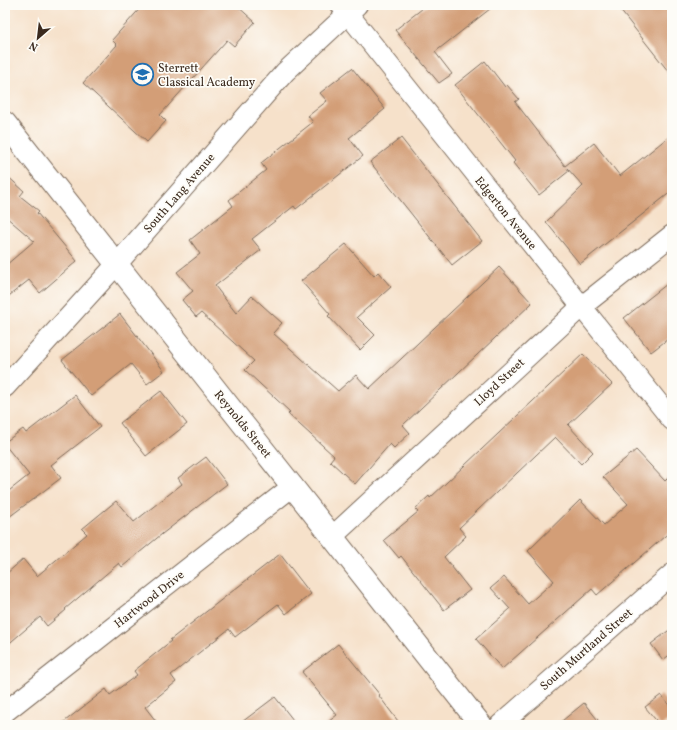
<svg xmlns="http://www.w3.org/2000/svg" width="677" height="730" font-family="Vollkorn,serif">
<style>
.building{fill:#d39e77}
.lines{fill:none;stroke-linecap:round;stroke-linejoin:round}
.minor-casing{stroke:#7c6a5a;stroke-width:22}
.tertiary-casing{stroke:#7c6a5a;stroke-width:24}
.minor{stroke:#fff;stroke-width:20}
.tertiary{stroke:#fff;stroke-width:22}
.labels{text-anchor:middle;stroke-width:3.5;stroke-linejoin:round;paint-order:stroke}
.poi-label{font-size:12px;fill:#3b2a1e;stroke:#fdfcf7;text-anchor:start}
.street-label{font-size:12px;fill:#3b2a1e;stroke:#fdfcf7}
</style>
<rect width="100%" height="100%" fill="#fdfcf7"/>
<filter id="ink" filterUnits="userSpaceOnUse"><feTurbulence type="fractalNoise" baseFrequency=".025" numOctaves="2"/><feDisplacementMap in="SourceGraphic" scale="8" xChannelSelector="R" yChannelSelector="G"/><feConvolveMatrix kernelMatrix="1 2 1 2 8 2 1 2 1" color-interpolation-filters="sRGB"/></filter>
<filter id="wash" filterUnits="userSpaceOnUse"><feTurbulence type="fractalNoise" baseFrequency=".012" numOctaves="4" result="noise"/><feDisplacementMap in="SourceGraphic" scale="16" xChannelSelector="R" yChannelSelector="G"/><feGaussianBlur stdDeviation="0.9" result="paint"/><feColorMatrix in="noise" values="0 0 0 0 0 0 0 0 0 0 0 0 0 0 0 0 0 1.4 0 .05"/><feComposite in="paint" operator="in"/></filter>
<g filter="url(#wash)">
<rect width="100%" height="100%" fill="#f6e1ca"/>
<g id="blocks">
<g class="building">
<path d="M143,5h93l19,17 -21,24 -7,-6 -67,75 6,6 -19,21 -64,-59 34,-38 -5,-5z"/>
<path d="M427,5h68l-60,47 17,22 -13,9 -44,-53z"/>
<path d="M616,5h56v71z"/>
<path d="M485,61l20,26 2,-2 12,14 -4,3 50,64 29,-23 26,33 52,-42v57l-92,73 -34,-42 37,-36 -16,-18 2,3 -30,24 -26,-32 2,-2 -60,-76z"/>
<path d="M352,68l33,41 -36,29 14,18 -67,53 -2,-3 -42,33 9,11 -46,36 21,27 16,-17 30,27 -9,10 65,58 18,-16 13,14 130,-122 33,36 -129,122 7,8 -16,15 -4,-4 -35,40 -25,-23 4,-5 -46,-42 2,-2 -45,-42 9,-9 -53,-48 -5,4 -14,-17 11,-9 -16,-19 23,-18 -10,-14 43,-34 -4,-6 37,-30 -5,-7 52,-41 -5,-6 19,-15 -7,-8z"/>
<path d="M401,138l81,103 -30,24 -82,-103z"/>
<path d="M5,174l19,17 -4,5 19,15 -2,2 40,48 -37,32 -11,-13 -24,19v-33l29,-25 -29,-25z"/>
<path d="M346,244l28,32 4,-4 13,15 -34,30 18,18 -15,15 -32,-34 2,-2 -29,-33z"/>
<path d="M672,280v56l-21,16 -27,-34z"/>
<path d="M120,314l44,57 -17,13 -16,-20 -40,32 -29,-36z"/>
<path d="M583,354l29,30 -44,41 25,27 -12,12 -26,-27 -96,91 7,8 -22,21 26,33 -26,20 -43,-54 -2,2 -15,-18 34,-28 -3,-3 14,-13 1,2z"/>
<path d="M161,391l26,33 -41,32 -26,-33z"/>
<path d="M75,395l25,32 -49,38 10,13 -56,42v-26l24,-19 -24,-30v-3l18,-13 3,4z"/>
<path d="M636,450l29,31 7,-7v56l-75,65 -5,-6 -90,80 -26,-30 34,-30 -19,-21 13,-11 24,27 26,-23 -26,-30 52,-51 24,25 24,-21 -25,-27z"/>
<path d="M206,457l21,27 -65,50 -40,33 -3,-4 -54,46 1,1 -19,16 -7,-9 -35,30v-72l18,-16 14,17 50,-42 -5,-5 34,-28 18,21 48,-38 -4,-6z"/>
<path d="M280,554l31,40 -25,20 -8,-10 -43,33 -6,-8 -58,46 5,7 -31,25 14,18h-99l46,-36 4,6 27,-20 -3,-4 37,-30 -1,-1z"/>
<path d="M672,628v25l-9,7 -12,-16z"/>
<path d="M338,644l42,51 -1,1 22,29h-77l13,-10 -35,-43z"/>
<path d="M661,695l11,14v8l-10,8h-2l-15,-18z"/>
<path d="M275,697l22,28h-59z"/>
<path d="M584,703l18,22h-45z"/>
</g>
</g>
</g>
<g filter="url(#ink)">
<use href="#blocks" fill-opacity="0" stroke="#7c6a5a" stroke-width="1"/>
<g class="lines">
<defs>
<g id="minor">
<path d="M341,5l331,415"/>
<path d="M5,387l111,-122 169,-193 72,-67"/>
<path d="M333,536l248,-229 91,-72"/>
<path d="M5,712l288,-226"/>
<path d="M500,725l172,-151"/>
</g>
<path id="tertiary" d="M5,123l476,602"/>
</defs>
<use href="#minor" class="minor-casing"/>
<use href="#tertiary" class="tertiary-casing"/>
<use href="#minor" class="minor"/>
<use href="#tertiary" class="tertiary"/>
</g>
</g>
<defs>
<symbol id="school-ring" viewBox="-11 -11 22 22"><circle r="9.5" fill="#fdfcf7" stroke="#1f6fb2" stroke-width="1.5"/><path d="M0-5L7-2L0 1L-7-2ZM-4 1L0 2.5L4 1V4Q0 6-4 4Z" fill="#1f6fb2"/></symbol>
</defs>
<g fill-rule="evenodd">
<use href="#school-ring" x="130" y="62" width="25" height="25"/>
</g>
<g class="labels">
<g class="poi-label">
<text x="158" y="72">Sterrett<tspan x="158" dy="14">Classical Academy</tspan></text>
</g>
<g class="street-label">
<text transform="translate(179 193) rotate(-49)" y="4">South Lang Avenue</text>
<text transform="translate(506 213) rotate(51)" y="4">Edgerton Avenue</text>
<text transform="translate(499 382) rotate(-43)" y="4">Lloyd Street</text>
<text transform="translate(243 424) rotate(51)" y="4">Reynolds Street</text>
<text transform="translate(149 599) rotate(-38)" y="4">Hartwood Drive</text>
<text transform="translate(586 649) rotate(-41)" y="4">South Murtland Street</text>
</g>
</g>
<rect width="677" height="730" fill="none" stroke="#fdfcf7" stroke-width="20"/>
<g transform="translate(38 38) rotate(208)" stroke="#fdfcf7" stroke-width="3" paint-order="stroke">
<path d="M0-3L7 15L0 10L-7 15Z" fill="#3b2a1e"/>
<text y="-6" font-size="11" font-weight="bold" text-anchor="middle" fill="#3b2a1e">N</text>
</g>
</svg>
